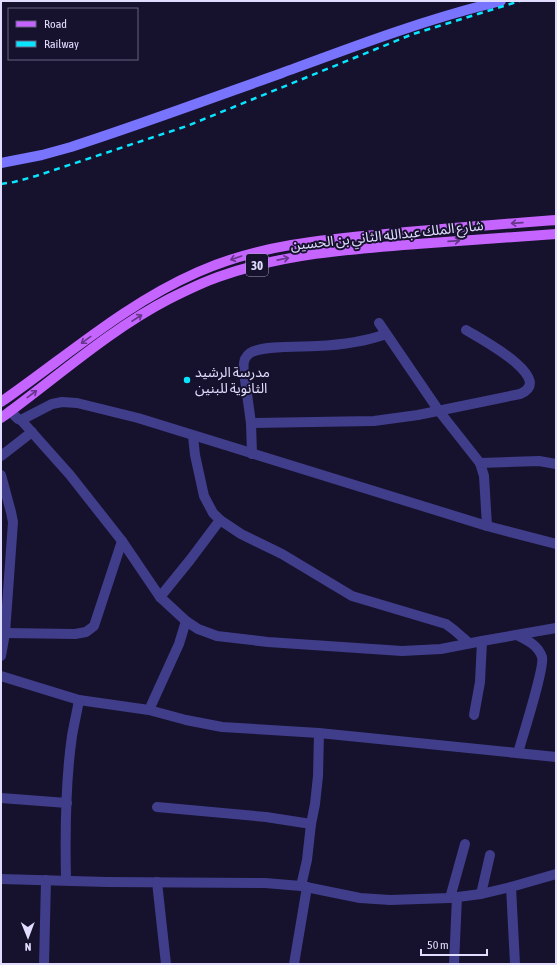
<svg xmlns="http://www.w3.org/2000/svg" width="557" height="965" font-family="'Asap Condensed','Noto Sans Arabic',sans-serif">
<style>
.lines{fill:none;stroke-linecap:round;stroke-linejoin:round}
.street{stroke:#403d8b;stroke-width:10}
.secondary{stroke:#7874fe;stroke-width:10}
.primary{stroke:#c564fe;stroke-width:10}
.rail{stroke:#09e5fe;stroke-width:2.5;stroke-dasharray:6 5;stroke-linecap:butt}
.oneway{stroke:#65368a}
.poi-dot{fill:#09e5fe;stroke:#16112c;stroke-width:1.5}
.labels{text-anchor:middle;stroke-width:4;stroke-linejoin:round;paint-order:stroke}
.shield{fill:#16112c;stroke:#a4a0c0;stroke-width:1}
.shield-label{font-size:13px;font-weight:bold;fill:#e1ddff}
.street-label{font-size:14px;fill:#e1ddff;stroke:#16112c}
.poi-label{font-size:14px;fill:#e1ddff;stroke:#16112c;text-anchor:start}
</style>
<rect width="100%" height="100%" fill="#16112c"/>
<g class="lines">
<g class="street">
<path d="M379,323l60,88 41,52 4,13 3,50"/>
<path d="M10,411l8,8 3,1 49,55 52,66 38,56 26,24 12,8 19,7 51,6 134,9 39,-2 41,-8 74,-13"/>
<path d="M21,420l31,-16 10,-2 15,1 61,15 349,108 69,18"/>
<path d="M251,423l123,-2 44,-6 102,-21c37,-15 -41,-56 -54,-64"/>
<path d="M193,436l2,19 9,41 9,17 7,7 21,14 41,20 70,42 94,28 8,6 15,13"/>
<path d="M252,454l-1,-31 -7,-51c-1,-7 -1,-14 6,-19 13,-8 51,-6 67,-7 24,-1 47,-4 69,-12"/>
<path d="M1,456l31,-24"/>
<path d="M480,463l59,-2 17,3"/>
<path d="M1,475l10,37 2,10 -8,111 -4,23"/>
<path d="M160,597l30,-37 30,-40"/>
<path d="M5,633l70,1 11,-2 8,-6 28,-85"/>
<path d="M517,635c10,5 21,10 25,22 3,10 -20,81 -24,96"/>
<path d="M1,676l78,24 70,10 37,10 36,7 97,6 237,24"/>
<path d="M149,710l30,-66 7,-23"/>
<path d="M474,715l6,-33 2,-41"/>
<path d="M1,798l66,5"/>
<path d="M157,807l109,10 45,7"/>
<path d="M1,879l106,3 158,1 36,3 59,12 30,2 60,-2 31,-4 30,-7 45,-13"/>
<path d="M66,880c-1,-47 -1,-96 6,-144 2,-12 5,-24 7,-36"/>
<path d="M157,882l9,82"/>
<path d="M301,886l6,-26 4,-36 4,-20 3,-28 1,-43"/>
<path d="M511,887l4,77"/>
<path d="M481,894l9,-39"/>
<path d="M450,898l15,-54"/>
<path d="M44,964l2,-84"/>
<path d="M294,964l13,-77"/>
<path d="M454,964l3,-67"/>
</g>
<path class="secondary" d="M1,163l41,-8 29,-8c71,-23 141,-49 211,-74 73,-27 144,-54 219,-72"/>
<g class="primary">
<path d="M1,402c65,-45 124,-98 197,-130 63,-28 130,-33 198,-39 53,-5 107,-9 160,-13"/>
<path d="M1,418c55,-40 108,-88 168,-119 16,-8 32,-16 49,-22 64,-23 133,-28 199,-33 47,-3 93,-7 139,-10"/>
</g>
<path class="rail" d="M1,184l13,-2 22,-6 151,-50 226,-92 107,-33"/>
</g>
<defs><path id="oneway-shaft" d="M-6 0H5M1.5-3L5.5 0L1.5 3" fill="none" stroke-width="1.6" stroke-linecap="round" stroke-linejoin="round"/></defs>
<g class="oneway">
<use href="#oneway-shaft" transform="translate(517 223) rotate(176)"/>
<use href="#oneway-shaft" transform="translate(454 241) rotate(-4)"/>
<use href="#oneway-shaft" transform="translate(236 258) rotate(161)"/>
<use href="#oneway-shaft" transform="translate(283 259) rotate(-11)"/>
<use href="#oneway-shaft" transform="translate(137 318) rotate(-33)"/>
<use href="#oneway-shaft" transform="translate(86 340) rotate(144)"/>
<use href="#oneway-shaft" transform="translate(32 394) rotate(-37)"/>
</g>
<circle class="poi-dot" cx="187" cy="380" r="4"/>
<g class="labels">
<rect class="shield" x="246" y="254" width="22" height="22" rx="3"/>
<g class="shield-label">
<text x="257" y="270">30</text>
</g>
<g class="street-label">
<text transform="translate(387 235) rotate(-6)" y="5">شارع الملك عبدالله الثاني بن الحسين</text>
</g>
<g class="poi-label">
<text x="195" y="377">مدرسة الرشيد<tspan x="195" dy="16">الثانوية للبنين</tspan></text>
</g>
</g>
<rect width="557" height="965" fill="none" stroke="#e1ddff" stroke-width="4"/>
<rect x="8" y="8" width="130" height="52" fill="#16112c" stroke="#676380"/>
<rect x="16" y="21" width="20" height="6" fill="#c564fe" stroke="#676380"/>
<text x="44" y="28" font-size="12" fill="#e1ddff">Road</text>
<rect x="16" y="41" width="20" height="6" fill="#09e5fe" stroke="#676380"/>
<text x="44" y="48" font-size="12" fill="#e1ddff">Railway</text>
<g transform="translate(28 937) rotate(179)" stroke="#16112c" stroke-width="3" paint-order="stroke">
<path d="M0-3L7 15L0 10L-7 15Z" fill="#e1ddff"/>
<text y="-6" font-size="11" font-weight="bold" text-anchor="middle" fill="#e1ddff">N</text>
</g>
<path d="M421 949v6h66v-6" fill="none" stroke="#e1ddff" stroke-width="2"/>
<text x="427" y="949" font-size="12" fill="#e1ddff" stroke="#16112c" stroke-width="3" paint-order="stroke">50 m</text>
</svg>
